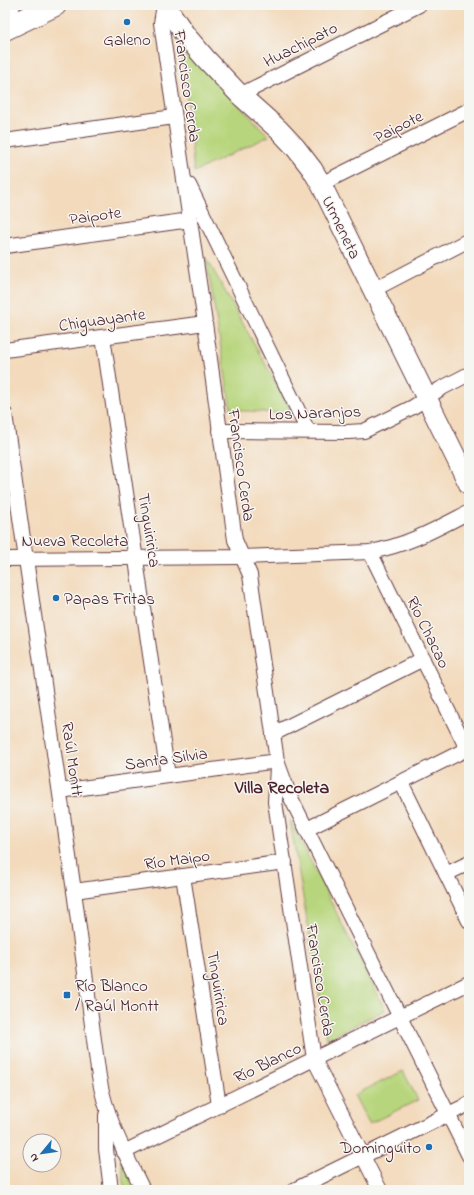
<svg xmlns="http://www.w3.org/2000/svg" width="474" height="1195" font-family="'Indie Flower',sans-serif">
<style>
.green{fill:#b7d57c;stroke:#807a54}
.lines{fill:none;stroke-linecap:round;stroke-linejoin:round}
.street-casing{stroke:#633b41;stroke-width:16}
.secondary-casing{stroke:#633b41;stroke-width:22}
.primary-casing{stroke:#633b41;stroke-width:24}
.street{stroke:#fff;stroke-width:14}
.secondary{stroke:#fff;stroke-width:20}
.primary{stroke:#fff;stroke-width:22}
.poi-dot{fill:#1f6fb2;stroke:#f6f6f2;stroke-width:1.5}
.labels{text-anchor:middle;stroke-width:3;stroke-linejoin:round;paint-order:stroke}
.poi-label{font-size:17px;fill:#4a1f2b;stroke:#f6f6f2;text-anchor:start}
.street-label{font-size:17px;fill:#4a1f2b;stroke:#f6f6f2}
.neighbourhood-label{font-size:18px;font-weight:bold;fill:#4a1f2b;stroke:#f6f6f2}
</style>
<rect width="100%" height="100%" fill="#f6f6f2"/>
<filter id="ink" filterUnits="userSpaceOnUse"><feTurbulence type="fractalNoise" baseFrequency=".025" numOctaves="2"/><feDisplacementMap in="SourceGraphic" scale="8" xChannelSelector="R" yChannelSelector="G"/><feConvolveMatrix kernelMatrix="1 2 1 2 8 2 1 2 1" color-interpolation-filters="sRGB"/></filter>
<filter id="wash" filterUnits="userSpaceOnUse"><feTurbulence type="fractalNoise" baseFrequency=".012" numOctaves="4" result="noise"/><feDisplacementMap in="SourceGraphic" scale="16" xChannelSelector="R" yChannelSelector="G"/><feGaussianBlur stdDeviation="0.9" result="paint"/><feColorMatrix in="noise" values="0 0 0 0 0 0 0 0 0 0 0 0 0 0 0 0 0 1.4 0 .05"/><feComposite in="paint" operator="in"/></filter>
<g filter="url(#wash)">
<rect width="100%" height="100%" fill="#f3dabc"/>
<g class="green">
<path d="M182,47l87,89 -75,36z"/>
<path d="M206,257l87,157 -62,-4z"/>
<path d="M290,820l95,190 -58,29z"/>
<path d="M403,1071l15,29 -49,24 -15,-29z"/>
<path d="M121,1159l14,31h-10z"/>
</g>
</g>
<g filter="url(#ink)">
<g class="lines">
<defs>
<g id="street">
<path d="M164,5l-3,18 44,300 30,217 15,35 27,186 12,33 180,362"/>
<path d="M240,95l179,-90"/>
<path d="M5,141l169,-24"/>
<path d="M321,184l148,-74"/>
<path d="M189,185l119,246"/>
<path d="M5,246l185,-26"/>
<path d="M373,290l96,-50"/>
<path d="M103,337l65,439"/>
<path d="M5,350l200,-27"/>
<path d="M5,414l69,477 25,186c7,41 26,76 44,113"/>
<path d="M219,431l129,1 16,-1 49,-24 27,-18 29,-15"/>
<path d="M370,552l97,197"/>
<path d="M5,559l237,-2 128,-5c38,-7 66,-23 99,-40"/>
<path d="M273,734l150,-75"/>
<path d="M277,767l-2,35 39,257 66,131"/>
<path d="M401,782l68,139"/>
<path d="M60,791l217,-30"/>
<path d="M307,829l162,-81"/>
<path d="M446,874l23,-11"/>
<path d="M183,876l36,229"/>
<path d="M74,891l211,-29"/>
<path d="M106,1115v34l5,41"/>
<path d="M124,1152l345,-169"/>
<path d="M294,1190l175,-86"/>
</g>
<path id="secondary" d="M165,5l21,31 19,22 35,37 39,35 16,17 17,22 9,15 148,300"/>
<g id="primary">
<path d="M5,7l4,-2"/>
<path d="M5,29l50,-24"/>
</g>
</defs>
<use href="#street" class="street-casing"/>
<use href="#secondary" class="secondary-casing"/>
<use href="#primary" class="primary-casing"/>
<use href="#street" class="street"/>
<use href="#secondary" class="secondary"/>
<use href="#primary" class="primary"/>
</g>
</g>
<g class="poi-dot">
<circle cx="127" cy="22" r="4"/>
<circle cx="56" cy="598" r="4"/>
<rect x="63" y="991" width="8" height="8" rx="2"/>
<circle cx="429" cy="1147" r="4"/>
</g>
<g class="labels">
<g class="poi-label">
<text x="127" y="45" text-anchor="middle">Galeno</text>
<text x="64" y="604">Papas Fritas</text>
<text x="75" y="991">Río Blanco<tspan x="75" dy="20">/ Raúl Montt</tspan></text>
<text x="421" y="1153" text-anchor="end">Dominguito</text>
</g>
<g class="street-label">
<text transform="translate(300 44) rotate(-27)" y="6">Huachipato</text>
<text transform="translate(188 86) rotate(82)" y="6">Francisco Cerda</text>
<text transform="translate(398 126) rotate(-27)" y="6">Paipote</text>
<text transform="translate(95 215) rotate(-8)" y="6">Paipote</text>
<text transform="translate(342 227) rotate(64)" y="6">Urmeneta</text>
<text transform="translate(102 319) rotate(-8)" y="6">Chiguayante</text>
<text transform="translate(315 412) rotate(-2)" y="6">Los Naranjos</text>
<text transform="translate(242 465) rotate(82)" y="6">Francisco Cerda</text>
<text transform="translate(150 530) rotate(81)" y="6">Tinguiririca</text>
<text x="75" y="546">Nueva Recoleta</text>
<text transform="translate(429 632) rotate(64)" y="6">Río Chacao</text>
<text transform="translate(166 758) rotate(-8)" y="6">Santa Silvia</text>
<text transform="translate(73 759) rotate(82)" y="6">Raúl Montt</text>
<text transform="translate(177 859) rotate(-8)" y="6">Río Maipo</text>
<text transform="translate(321 980) rotate(81)" y="6">Francisco Cerda</text>
<text transform="translate(219 988) rotate(81)" y="6">Tinguiririca</text>
<text transform="translate(267 1062) rotate(-26)" y="6">Río Blanco</text>
</g>
<g class="neighbourhood-label">
<text x="282" y="793">Villa Recoleta</text>
</g>
</g>
<rect width="474" height="1195" fill="none" stroke="#f6f6f2" stroke-width="20"/>
<g transform="translate(42 1153) rotate(241)"><circle r="19" fill="#f6f6f2" stroke="#b1a0a2"/>
<path d="M0-3L7 15L0 10L-7 15Z" fill="#1f6fb2"/>
<text y="-6" font-size="11" font-weight="bold" text-anchor="middle" fill="#4a1f2b">N</text>
</g>
</svg>
